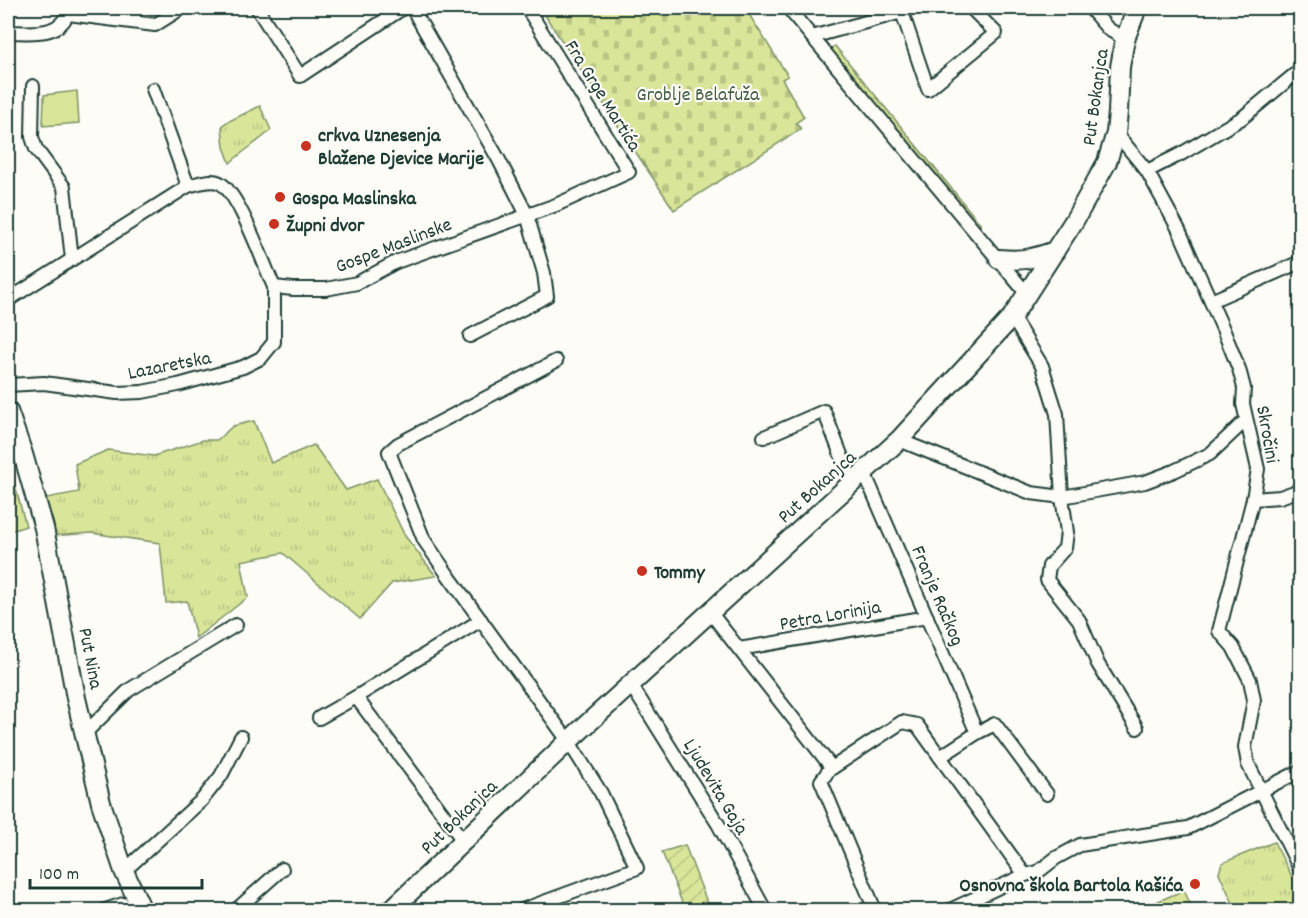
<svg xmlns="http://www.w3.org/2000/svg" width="1308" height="918" font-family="Dekko,sans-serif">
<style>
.grass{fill:url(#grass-tufts);stroke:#7c9166;stroke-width:1.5}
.cemetery{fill:url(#cemetery-stones);stroke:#7c9166;stroke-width:1.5}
.garden{fill:url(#garden-furrows);stroke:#7c9166;stroke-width:1.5}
.pitch{fill:#d9e598;stroke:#7c9166;stroke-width:1.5}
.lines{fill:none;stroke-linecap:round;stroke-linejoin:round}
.street-casing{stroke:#1f3d34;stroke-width:16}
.secondary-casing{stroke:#1f3d34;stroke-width:22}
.street{stroke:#fdfcf7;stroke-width:12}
.secondary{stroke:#fdfcf7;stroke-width:18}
.poi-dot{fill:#c8321e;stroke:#fdfcf7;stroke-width:2}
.labels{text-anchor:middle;stroke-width:4.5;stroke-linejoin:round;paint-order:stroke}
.park-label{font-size:20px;fill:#445f48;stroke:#fdfcf7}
.street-label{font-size:20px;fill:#1f3d34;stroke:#fdfcf7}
.poi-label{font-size:20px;font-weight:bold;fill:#1f3d34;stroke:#fdfcf7;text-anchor:start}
</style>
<defs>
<pattern id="grass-tufts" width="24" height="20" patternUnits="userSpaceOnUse" patternTransform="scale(1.5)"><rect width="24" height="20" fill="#d9e598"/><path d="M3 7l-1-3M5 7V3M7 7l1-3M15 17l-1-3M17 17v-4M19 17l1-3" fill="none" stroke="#bac584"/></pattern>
<pattern id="cemetery-stones" width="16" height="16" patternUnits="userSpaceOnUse" patternTransform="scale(1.5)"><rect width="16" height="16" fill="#d9e598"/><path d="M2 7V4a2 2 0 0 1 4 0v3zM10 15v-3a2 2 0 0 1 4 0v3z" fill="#bac584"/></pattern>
<pattern id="garden-furrows" width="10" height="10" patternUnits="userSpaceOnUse" patternTransform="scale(1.5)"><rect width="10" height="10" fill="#d9e598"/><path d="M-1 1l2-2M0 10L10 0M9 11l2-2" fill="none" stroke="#bac584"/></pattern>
</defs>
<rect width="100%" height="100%" fill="#fdfcf7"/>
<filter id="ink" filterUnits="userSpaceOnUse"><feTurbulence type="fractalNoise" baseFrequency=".0167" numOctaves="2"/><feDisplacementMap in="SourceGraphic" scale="12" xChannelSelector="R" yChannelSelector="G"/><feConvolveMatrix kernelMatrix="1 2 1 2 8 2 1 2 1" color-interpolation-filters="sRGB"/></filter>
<g filter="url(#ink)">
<g class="grass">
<path d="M835,46l143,175 3,4v5l-150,-178 1,-4z"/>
<path d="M260,106l11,24c-13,12 -28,21 -41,33l-6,-16 -2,-20 3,-4z"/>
<path d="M254,421l17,42 43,-18 32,45 31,-11 28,57 31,40 -44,7 -32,36 -77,-66 -42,8 7,36 -52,41 -9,-37 -21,2 -6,-60 -69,-10 -38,3 -7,-38 33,-6 -4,-28 33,-14 46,6 49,-16h14l16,-14z"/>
<path d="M11,471l15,55 -18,6v-59z"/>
<path d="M1274,842l26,50v18h-64l-17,-37 3,-10z"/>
</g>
<path class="cemetery" d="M540,8h205l43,68 -6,3 22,38 -8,6 5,6 -127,81z"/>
<path class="garden" d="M685,845l25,65h-25l-23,-58z"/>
<g class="pitch">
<path d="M77,91l2,32 -36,3 1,-31z"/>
<path d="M1184,890l9,20h-47l-1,-3z"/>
</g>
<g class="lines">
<defs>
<g id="street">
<path d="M257,8l43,68 103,-68"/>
<path d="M412,8l87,152 28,55 17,58 3,23 -77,40"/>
<path d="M788,8l24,29 215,257"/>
<path d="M1090,8l18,21 17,10"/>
<path d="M902,12l26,77 68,-56 -25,-25"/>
<path d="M68,14l87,11 27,-17"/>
<path d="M132,22l4,-14"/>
<path d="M8,32c23,0 55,6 61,-24"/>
<path d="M812,37l90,-25 5,-4"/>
<path d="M33,86l-1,51 4,12 28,38 8,72"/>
<path d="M153,89l35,97"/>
<path d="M1116,133l31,38 32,59 44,99 16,40 5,19 -1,16 15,65 -5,30 -34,132 14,16 17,33 4,20 -9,47 3,17 52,105"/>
<path d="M1147,171l34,-17 61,-36 58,-48"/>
<path d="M8,300l180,-114c9,-2 23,-8 32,-3 19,10 44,82 54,104l19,2h33l31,-6 39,-21 160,-57 73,-33 -102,-164"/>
<path d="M1211,301l89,-39"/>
<path d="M1012,317l30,49 15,48 5,83 5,35 -2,16 -16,18 -2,14 32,40 19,44 39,64"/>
<path d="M8,385l36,-2 73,10 25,-1 36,-7 65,-18 18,-9 13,-16v-55"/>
<path d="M764,437l60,-26 28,72"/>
<path d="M899,440l132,53 31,4 83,-15 29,-11 36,-17 36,-34"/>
<path d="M864,472l113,261"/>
<path d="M1253,499l27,-2 20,-7"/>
<path d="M710,612l122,156"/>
<path d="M739,649l188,-32"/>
<path d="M631,685l87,139 47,86"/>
<path d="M356,697l108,145"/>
<path d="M319,718l37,-21 125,-77"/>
<path d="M85,733l44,-43 107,-65"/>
<path d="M940,757l37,-24 18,-9 52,70"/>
<path d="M124,871l78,-71 19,-24 20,-39"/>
<path d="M1025,875l13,-3 18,-14 24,-13 108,-17 112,-57"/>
<path d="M105,910l18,-6 3,6"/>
<path d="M236,910l46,-41"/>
<path d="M522,910l115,-42 -36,-75 -32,-51 -121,-167 -24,-35 -35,-88 9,-8 158,-83"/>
<path d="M875,910l-54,-129 8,-11 73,-48 15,3 108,150 -75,35"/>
</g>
<g id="secondary">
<path d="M999,259c24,2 33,0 56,-8"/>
<path d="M8,411l15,43 21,74 32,170 25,105 23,68 18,39"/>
<path d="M391,910l183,-174 325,-296 113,-123 62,-96 33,-59 9,-29 2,-21 2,-45 5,-28 12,-31"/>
</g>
</defs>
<use href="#street" class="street-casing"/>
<use href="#secondary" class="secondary-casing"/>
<use href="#street" class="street"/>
<use href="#secondary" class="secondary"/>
</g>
</g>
<g class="poi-dot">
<circle cx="306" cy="146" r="6"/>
<circle cx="280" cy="197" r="6"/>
<circle cx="274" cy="224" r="6"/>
<circle cx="642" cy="571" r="6"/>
<circle cx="1195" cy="884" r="6"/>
</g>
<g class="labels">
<g class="park-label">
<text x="698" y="100">Groblje Belafuža</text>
</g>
<g class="street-label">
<text transform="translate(604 95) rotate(58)" y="7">Fra Grge Martića</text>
<text transform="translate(1094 97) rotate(-82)" y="7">Put Bokanjca</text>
<text transform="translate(393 244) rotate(-21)" y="7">Gospe Maslinske</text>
<text transform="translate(169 364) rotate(-11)" y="7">Lazaretska</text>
<text transform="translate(1269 434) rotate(80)" y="7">Skročini</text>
<text transform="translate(816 486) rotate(-42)" y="7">Put Bokanjca</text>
<text transform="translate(939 595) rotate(67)" y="7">Franje Račkog</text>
<text transform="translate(830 614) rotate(-10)" y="7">Petra Lorinija</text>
<text transform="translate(92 658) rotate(79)" y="7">Put Nina</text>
<text transform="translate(717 786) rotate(59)" y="7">Ljudevita Gaja</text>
<text transform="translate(458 816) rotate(-44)" y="7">Put Bokanjca</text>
</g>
<g class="poi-label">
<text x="318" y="141">crkva Uznesenja<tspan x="318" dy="23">Blažene Djevice Marije</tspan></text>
<text x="292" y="204">Gospa Maslinska</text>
<text x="286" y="231">Župni dvor</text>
<text x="654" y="578">Tommy</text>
<text x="1183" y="891" text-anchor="end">Osnovna škola Bartola Kašića</text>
</g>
</g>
<rect width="1308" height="918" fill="none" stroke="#fdfcf7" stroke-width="30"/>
<rect x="15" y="15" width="1278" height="888" fill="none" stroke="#1f3d34" stroke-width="2" filter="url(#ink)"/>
<path d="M30 879v9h172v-9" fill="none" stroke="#1f3d34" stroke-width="3"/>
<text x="39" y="879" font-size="18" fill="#1f3d34" stroke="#fdfcf7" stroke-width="4.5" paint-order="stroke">100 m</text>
</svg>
